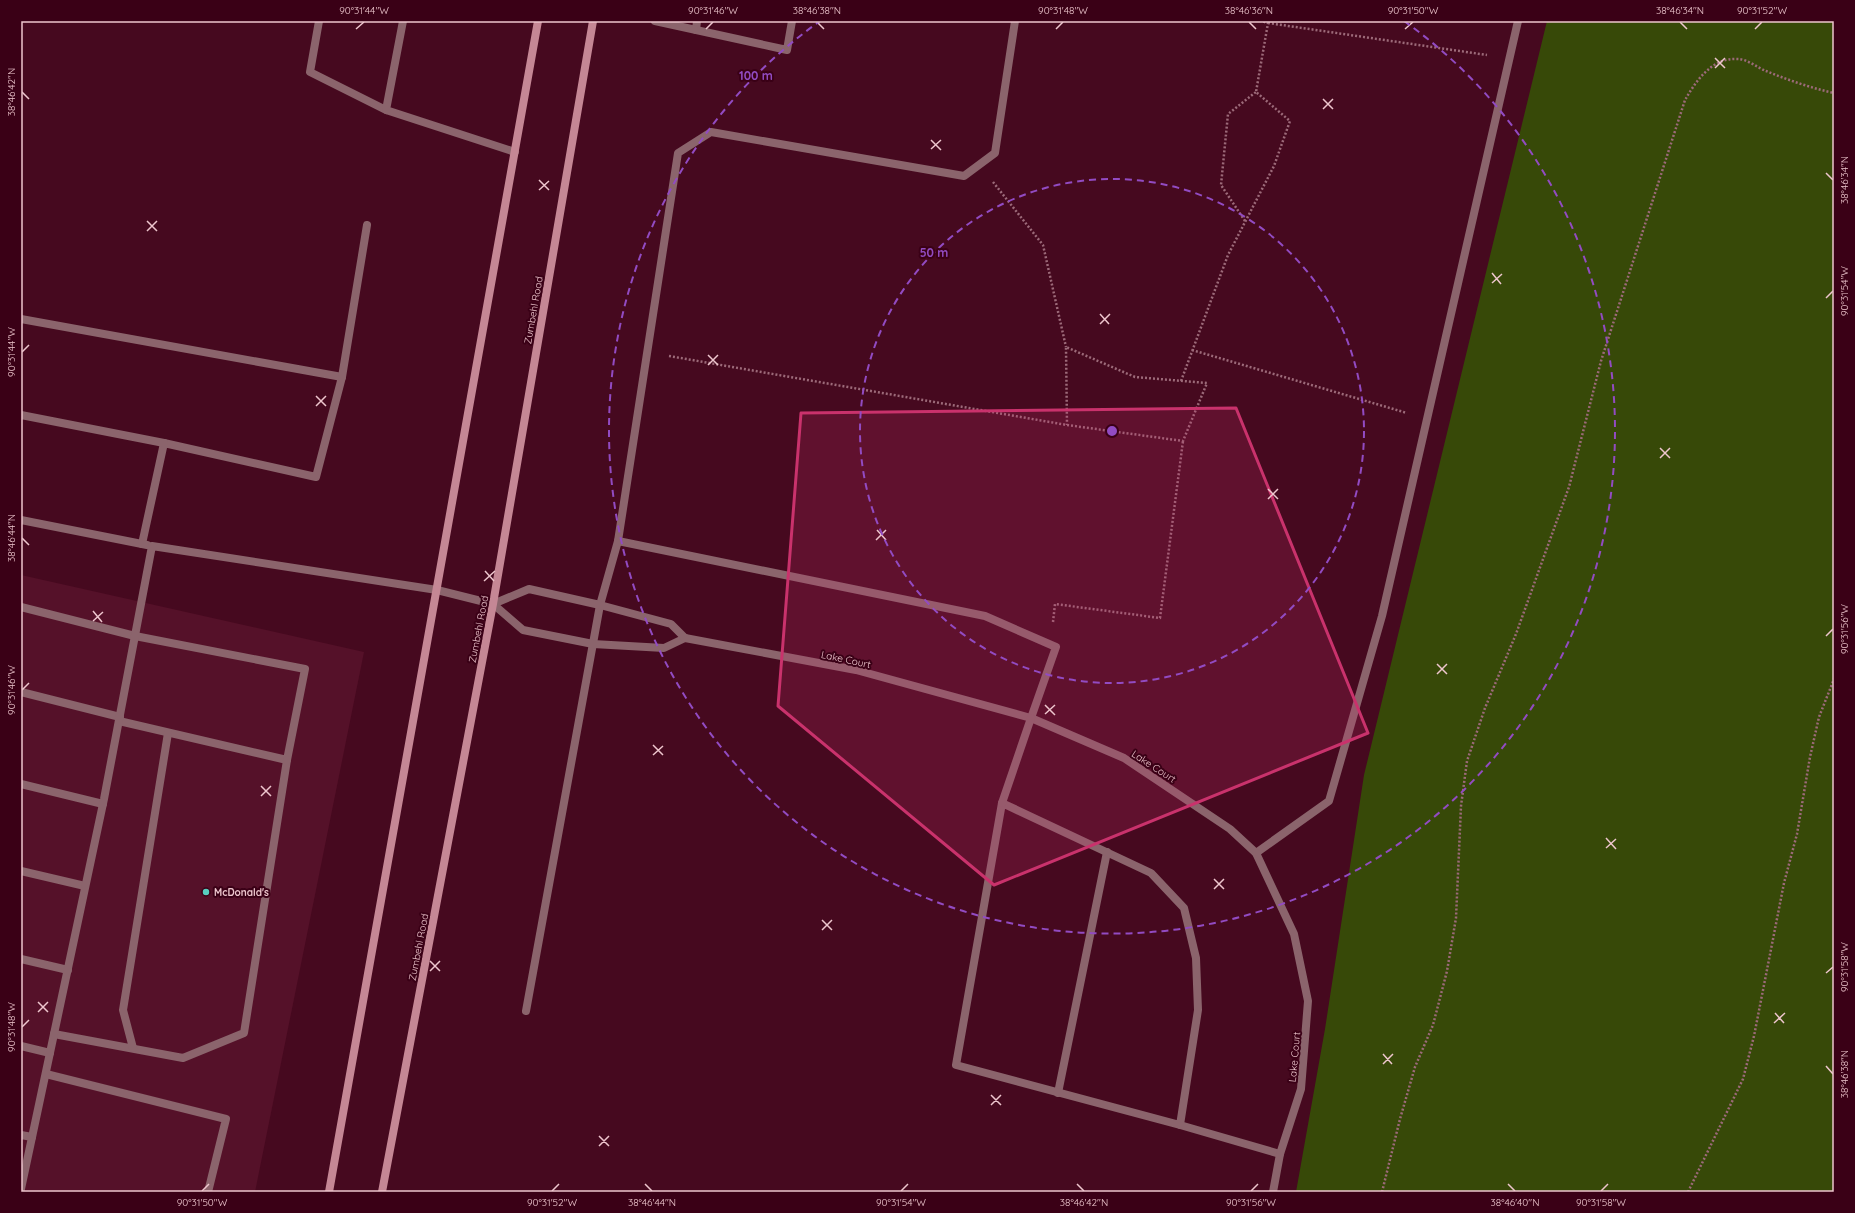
<svg xmlns="http://www.w3.org/2000/svg" width="1855" height="1213" font-family="Quicksand,sans-serif">
<style>
.built{fill:#551129}
.green{fill:#374908}
.lines{fill:none;stroke-linecap:round;stroke-linejoin:round}
.path{stroke:#9c6a79;stroke-width:2.5;stroke-dasharray:2 2;stroke-linecap:butt}
.service{stroke:#8b646c;stroke-width:8}
.minor{stroke:#8b646c;stroke-width:8}
.secondary{stroke:#c58795;stroke-width:8}
.marked{fill:#c9326c;fill-opacity:0.2;stroke:#c9326c;stroke-width:3;stroke-linejoin:round}
.ticks{fill:none;stroke:#eec6ce;stroke-width:1.5}
.ring{fill:none;stroke:#924bc2;stroke-width:2;stroke-dasharray:7 5}
.poi-dot{fill:#58cebf;stroke:#3a0016;stroke-width:1.5}
.labels{text-anchor:middle;stroke-width:4;stroke-linejoin:round;paint-order:stroke}
.street-label{font-size:10px;fill:#eec6ce;stroke:#3a0016}
.poi-label{font-size:10px;font-weight:bold;fill:#eec6ce;stroke:#3a0016;text-anchor:start}
.centre{fill:#924bc2;stroke:#3a0016;stroke-width:2}
.ring-label{font-size:12px;text-anchor:middle;font-weight:bold;fill:#924bc2;stroke:#3a0016;stroke-width:4;stroke-linejoin:round;paint-order:stroke}
.neatline{fill:none;stroke:#eec6ce;stroke-width:1.5}
.ticks-label{font-size:10px;text-anchor:middle;fill:#eec6ce}
</style>
<rect width="100%" height="100%" fill="#46091f"/>
<path class="built" d="M21,575l343,77 -109,540h-234z"/>
<path class="green" d="M1547,21h287v1171h-538l29,-163 39,-254z"/>
<g class="lines">
<g class="path">
<path d="M1268,23l219,32"/>
<path d="M993,182l50,63 23,102"/>
<path d="M1245,221l-24,-36 7,-71 28,-22"/>
<path d="M1192,350l215,63"/>
<path d="M669,356l398,69 116,16 24,-58 -72,-6 -69,-30 1,78"/>
<path d="M1181,381l47,-126 46,-89 16,-45 -34,-29 12,-69 -7,-2"/>
<path d="M1053,622l2,-18 105,14 23,-177"/>
<path d="M1382,1192l18,-73 15,-52 18,-42 14,-54 9,-53 5,-112 6,-45 18,-53 31,-74 53,-147 32,-126 84,-261c11,-19 27,-43 53,-41 9,0 20,9 28,12 22,9 45,17 68,22"/>
<path d="M1688,1192l55,-113 11,-43 30,-153 13,-49 13,-77 9,-40 15,-38"/>
</g>
<g class="service">
<path d="M319,21l-9,51 76,38"/>
<path d="M403,21l-17,89 129,42"/>
<path d="M696,30l1,-9"/>
<path d="M21,319l321,58 -26,100 -152,-34 -22,101"/>
<path d="M342,377l25,-152"/>
<path d="M21,415l143,28"/>
<path d="M21,520l126,25"/>
<path d="M618,541l367,75 71,31 -25,71"/>
<path d="M21,607l114,29 170,33 -18,91 -168,-39"/>
<path d="M21,692l99,25"/>
<path d="M21,784l82,20"/>
<path d="M1256,853l73,-52 53,-185 136,-595"/>
<path d="M21,871l64,15"/>
<path d="M21,959l47,11"/>
<path d="M526,1011l74,-406 18,-64 60,-388 33,-21 253,44 31,-23 20,-132"/>
<path d="M54,1034l129,24 61,-25 43,-273"/>
<path d="M21,1046l29,7"/>
<path d="M133,1048l-10,-38 45,-277"/>
<path d="M46,1074l180,45 -18,73"/>
<path d="M1058,1093l49,-241"/>
<path d="M1180,1125l18,-115 -2,-52 -12,-50 -33,-35 -149,-70 -46,262 224,60 100,29"/>
<path d="M21,1135l11,2"/>
<path d="M21,1189l83,-390 48,-253 285,44"/>
</g>
<g class="minor">
<path d="M655,21l132,29 5,-29"/>
<path d="M437,590l56,14 30,26 70,14 71,4 21,-10"/>
<path d="M493,604l36,-15 71,16 71,19 14,14 171,32 175,48 93,40 106,71 26,24 38,81 14,67 -7,88 -21,65 -7,38"/>
<path d="M1002,803l29,-85"/>
</g>
<g class="secondary">
<path d="M329,1192l209,-1171"/>
<path d="M382,1192l111,-588 100,-583"/>
</g>
</g>
<path class="marked" d="M1236,408l132,325 -374,152 -216,-179 23,-293z"/>
<path class="ticks" d="M817,22l7,7M1249,22l7,7M1680,22l7,7M356,29l8,-7M706,29l7,-7M1056,29l7,-7M1405,29l8,-7M1755,29l7,-7M1715,58l10,10M1715,68l10,-10M22,92l7,7M1323,99l10,10M1323,109l10,-10M931,140l10,10M931,149l10,-9M1826,173l7,7M539,180l10,10M539,190l10,-9M147,221l10,10M147,231l10,-10M1492,273l9,11M1492,283l10,-9M1826,298l7,-7M1100,314l9,10M1100,324l10,-10M22,352l7,-7M708,355l10,10M708,365l10,-10M316,396l10,10M316,406l10,-10M1660,448l10,10M1660,458l10,-10M1268,489l10,10M1268,499l10,-10M877,530l9,10M22,538l7,7M876,540l10,-10M485,571l9,10M484,581l11,-10M93,611l9,11M93,621l10,-9M1826,636l7,-7M1437,664l10,10M1437,674l10,-10M22,690l7,-7M1045,705l10,10M1045,714l10,-9M653,745l10,10M653,755l10,-9M261,786l10,10M261,796l10,-10M1606,838l10,11M1606,848l10,-9M1214,879l10,10M1214,889l10,-10M822,920l10,10M822,930l10,-10M430,961l10,10M430,971l10,-10M1826,973l7,-6M38,1002l10,10M38,1012l10,-10M1775,1013l9,10M1774,1023l11,-10M22,1027l7,-7M1383,1054l9,10M1383,1064l10,-10M1826,1066l7,8M991,1095l10,10M991,1105l10,-10M599,1136l10,10M599,1146l10,-10M645,1184l7,7M1077,1184l7,7M1508,1184l7,7M202,1191l7,-7M552,1191l7,-7M901,1191l7,-7M1251,1191l7,-7M1601,1191l7,-7"/>
<g class="ring">
<circle cx="1112" cy="431" r="252"/>
<path d="M1404 21A503 503 0 1 1 820 21"/>
</g>
<circle class="poi-dot" cx="206" cy="892" r="4"/>
<g class="labels">
<g class="street-label">
<text transform="translate(533 310) rotate(-80)" y="4">Zumbehl Road</text>
<text transform="translate(478 629) rotate(-79)" y="4">Zumbehl Road</text>
<text transform="translate(846 659) rotate(12)" y="4">Lake Court</text>
<text transform="translate(1154 766) rotate(33)" y="4">Lake Court</text>
<text transform="translate(418 947) rotate(-79)" y="4">Zumbehl Road</text>
<text transform="translate(1294 1057) rotate(-85)" y="4">Lake Court</text>
</g>
<g class="poi-label">
<text x="214" y="896">McDonald's</text>
</g>
</g>
<circle cx="1112" cy="431" r="6" class="centre"/>
<g class="ring-label">
<text x="756" y="80">100 m</text>
<text x="934" y="257">50 m</text>
</g>
<rect width="1855" height="1213" fill="none" stroke="#3a0016" stroke-width="44"/>
<rect x="22" y="22" width="1811" height="1169" class="neatline"/>
<g class="ticks-label">
<text x="364" y="14">90°31'44"W</text>
<text x="713" y="14">90°31'46"W</text>
<text x="817" y="14">38°46'38"N</text>
<text x="1063" y="14">90°31'48"W</text>
<text x="1249" y="14">38°46'36"N</text>
<text x="1413" y="14">90°31'50"W</text>
<text x="1680" y="14">38°46'34"N</text>
<text x="1762" y="14">90°31'52"W</text>
<text transform="translate(11 92) rotate(-90)" y="4">38°46'42"N</text>
<text transform="translate(1844 180) rotate(-90)" y="4">38°46'34"N</text>
<text transform="translate(1844 291) rotate(-90)" y="4">90°31'54"W</text>
<text transform="translate(11 352) rotate(-90)" y="4">90°31'44"W</text>
<text transform="translate(11 538) rotate(-90)" y="4">38°46'44"N</text>
<text transform="translate(1844 629) rotate(-90)" y="4">90°31'56"W</text>
<text transform="translate(11 690) rotate(-90)" y="4">90°31'46"W</text>
<text transform="translate(1844 967) rotate(-90)" y="4">90°31'58"W</text>
<text transform="translate(11 1027) rotate(-90)" y="4">90°31'48"W</text>
<text transform="translate(1844 1074) rotate(-90)" y="4">38°46'38"N</text>
<text x="202" y="1206">90°31'50"W</text>
<text x="552" y="1206">90°31'52"W</text>
<text x="652" y="1206">38°46'44"N</text>
<text x="901" y="1206">90°31'54"W</text>
<text x="1084" y="1206">38°46'42"N</text>
<text x="1251" y="1206">90°31'56"W</text>
<text x="1515" y="1206">38°46'40"N</text>
<text x="1601" y="1206">90°31'58"W</text>
</g>
</svg>
